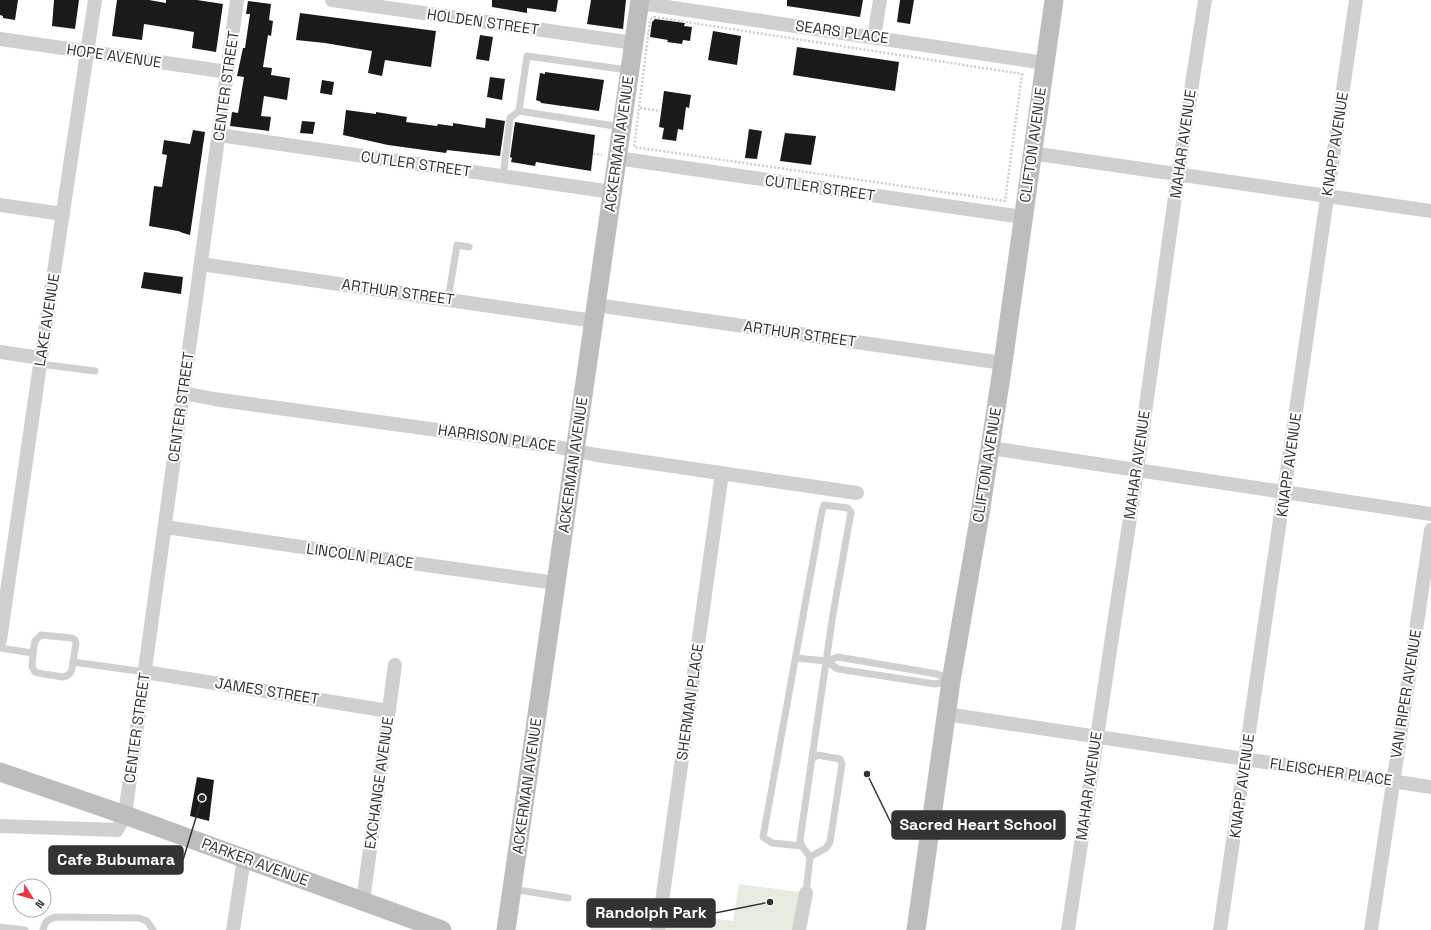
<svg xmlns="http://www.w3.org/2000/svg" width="1431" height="930" font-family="'Space Grotesk',sans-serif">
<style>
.green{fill:#e6ecdf}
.building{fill:#1a1a1a}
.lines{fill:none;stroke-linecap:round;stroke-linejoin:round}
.path{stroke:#cdcdcd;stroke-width:2.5;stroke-dasharray:2 2;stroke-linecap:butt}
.lane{stroke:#d0d0d0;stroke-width:7}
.street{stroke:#d0d0d0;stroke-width:14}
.secondary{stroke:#bdbdbd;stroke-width:19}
.labels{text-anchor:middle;stroke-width:4;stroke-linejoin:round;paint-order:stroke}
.street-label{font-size:15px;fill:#333;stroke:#fff}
.leader{fill:none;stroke:#333;stroke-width:1.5}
.callout-dot{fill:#333;stroke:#fff;stroke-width:1.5}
.callout{fill:#333;stroke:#333;stroke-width:1.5}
.callout-label{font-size:16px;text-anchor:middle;font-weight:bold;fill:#fff}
</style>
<rect width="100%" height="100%" fill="#fff"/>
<path class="green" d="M739,884l67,9 -7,37h-141l2,-19 73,10z"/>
<g class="building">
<path d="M0,0h18l-3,20 -12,-2v-2l-3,-1z"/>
<path d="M54,0h25l-4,29 -23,-3z"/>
<path d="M117,0h32l17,3v-3h31l26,4 -7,48 -24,-4 2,-16 -18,-3 -32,-5 -2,16 -30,-4z"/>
<path d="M492,0h66l-2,12 -29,-4v5l-35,-6z"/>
<path d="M591,0h35l-3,29 -36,-5z"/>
<path d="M787,0h76l-3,17 -73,-11z"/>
<path d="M900,0h14l-4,24 -13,-2z"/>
<path d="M248,1l23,3 -2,16 4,1 -2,15 -3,-1 -5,32 9,1 -1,7 19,3 -3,22 -23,-4 -3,20 10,1 -2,14 -39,-5 2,-14 6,1 6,-36 -7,-1 6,-28h2l5,-34h-4z"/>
<path d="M300,13l136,18 -5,36 -46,-7 -3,16 -14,-3 4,-22 -47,-8 -29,-3z"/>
<path d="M655,19l30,4 -1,3 8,1 -2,14 -7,-1 -1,4 -15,-2 1,-2 -18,-3 2,-15z"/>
<path d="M713,31l28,5 -4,29 -29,-5z"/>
<path d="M480,35l13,2 -4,24 -13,-2z"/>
<path d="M797,47l102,15 -4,29 -102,-16z"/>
<path d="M545,72l59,8 -5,31 -58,-8v-1l-5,-2 4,-27 5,1z"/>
<path d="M490,77l15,2 -3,21 -15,-3z"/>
<path d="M322,80l12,2 -2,13 -12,-2z"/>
<path d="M664,91l27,4 -2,13 -3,-1 -3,23 -5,-1 -2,12 -14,-2 2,-11 -5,-1z"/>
<path d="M346,110l30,4v-2l31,5 -1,5 31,4 1,-2 15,2v-3l32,5 1,-10 19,3 -5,35 -53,-6 -1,3 -58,-8 -45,-10z"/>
<path d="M302,121l13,1 -2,12 -13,-1z"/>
<path d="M515,122l80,13 -4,36 -55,-9 -1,4 -24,-4 1,-4 -2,-1z"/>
<path d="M749,129l13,2 -5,28 -12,-1z"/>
<path d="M193,130l12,2 -15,103 -7,-2 -5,-2 -29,-5 5,-40 8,1 5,-32 -5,-1 2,-14 26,4z"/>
<path d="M785,133l31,3 -5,29 -31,-4z"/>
<path d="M144,272l39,5 -2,17 -40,-6z"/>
<path d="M197,777l17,3 -5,41 -19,-5z"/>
</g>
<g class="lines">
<g class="path">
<path d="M654,17l368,57 -17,127 -371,-54 16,-127z"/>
<path d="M640,108l20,3"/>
<path d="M593,154l9,1"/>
</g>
<g class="lane">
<path d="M519,111l8,-55 101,14"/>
<path d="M503,177l7,-59 9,-7 102,16"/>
<path d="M448,300l9,-55 12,2"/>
<path d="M40,364l55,7"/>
<path d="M0,648l33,5 2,-12 6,-6 31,3 3,2 1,3 -3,19 72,10"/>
<path d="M33,653l-1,14 3,5 3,1 25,4c9,-2 9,-7 10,-15"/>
<path d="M796,658l30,3 12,-4 99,17 13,6"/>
<path d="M826,661l12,8 97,15 15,-3"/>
<path d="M802,846l-30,-3 -9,-6 59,-326 2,-6 24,3 3,4 -18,102 -33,226 2,6 8,11 -4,36"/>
<path d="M810,857l16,-9 4,-6 12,-78 -2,-5 -23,-4 -5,4"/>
<path d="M512,889l56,9"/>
<path d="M0,927l25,3"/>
<path d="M43,930c2,-8 4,-11 13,-13l83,1 8,3 6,9"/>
</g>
<g class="street">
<path d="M332,0l302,43"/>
<path d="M640,3l405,60"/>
<path d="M874,37l6,-37"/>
<path d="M0,39l228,33"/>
<path d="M219,135l393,57"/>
<path d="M1031,153l400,58"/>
<path d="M617,158l405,59"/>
<path d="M0,205l63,9"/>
<path d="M201,264l393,57"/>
<path d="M596,305l407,58"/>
<path d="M0,352l41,6"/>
<path d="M183,393l31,6 338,47 45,9 260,38"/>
<path d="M990,448l441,66"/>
<path d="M165,527l240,35 151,21"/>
<path d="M0,640l41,-282 54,-358"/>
<path d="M145,672l244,39"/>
<path d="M946,714l485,73"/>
<path d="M0,826l117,4 8,-15 112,-815"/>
<path d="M363,901l32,-236"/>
<path d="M233,930l11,-71"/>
<path d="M658,930l64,-457"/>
<path d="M799,930l7,-37"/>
<path d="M1068,930l69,-459 41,-296 27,-175"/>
<path d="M1220,930l136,-930"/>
<path d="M1371,930l60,-400"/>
</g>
<g class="secondary">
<path d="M0,772l125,43 317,115"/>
<path d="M506,930l134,-930"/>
<path d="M916,930l35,-249 29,-167 23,-151 51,-363"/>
</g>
</g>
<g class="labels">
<g class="street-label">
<text transform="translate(483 22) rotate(8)" y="5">HOLDEN STREET</text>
<text transform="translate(842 32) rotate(8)" y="5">SEARS PLACE</text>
<text transform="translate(114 56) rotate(8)" y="5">HOPE AVENUE</text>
<text transform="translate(226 86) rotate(-82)" y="5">CENTER STREET</text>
<text transform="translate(619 144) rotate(-82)" y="5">ACKERMAN AVENUE</text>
<text transform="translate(1183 144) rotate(-82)" y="5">MAHAR AVENUE</text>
<text transform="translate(1335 144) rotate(-81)" y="5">KNAPP AVENUE</text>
<text transform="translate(1033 145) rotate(-82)" y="5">CLIFTON AVENUE</text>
<text transform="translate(416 164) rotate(8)" y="5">CUTLER STREET</text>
<text transform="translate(820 188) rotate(8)" y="5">CUTLER STREET</text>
<text transform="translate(398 292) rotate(8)" y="5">ARTHUR STREET</text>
<text transform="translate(47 320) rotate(-81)" y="5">LAKE AVENUE</text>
<text transform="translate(800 334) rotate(8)" y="5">ARTHUR STREET</text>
<text transform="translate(181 407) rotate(-82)" y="5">CENTER STREET</text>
<text transform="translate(497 438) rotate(8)" y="5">HARRISON PLACE</text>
<text transform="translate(573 465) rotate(-82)" y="5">ACKERMAN AVENUE</text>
<text transform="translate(987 465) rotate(-81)" y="5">CLIFTON AVENUE</text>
<text transform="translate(1137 465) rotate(-82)" y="5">MAHAR AVENUE</text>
<text transform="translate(1289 465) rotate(-82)" y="5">KNAPP AVENUE</text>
<text transform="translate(360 556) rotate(8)" y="5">LINCOLN PLACE</text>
<text transform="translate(267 691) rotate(9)" y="5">JAMES STREET</text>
<text transform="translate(1406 694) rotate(-81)" y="5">VAN RIPER AVENUE</text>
<text transform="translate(690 702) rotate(-82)" y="5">SHERMAN PLACE</text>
<text transform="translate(137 728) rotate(-82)" y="5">CENTER STREET</text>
<text transform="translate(1331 772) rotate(8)" y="5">FLEISCHER PLACE</text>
<text transform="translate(379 783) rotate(-82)" y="5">EXCHANGE AVENUE</text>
<text transform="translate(527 786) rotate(-82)" y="5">ACKERMAN AVENUE</text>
<text transform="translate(1089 786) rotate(-82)" y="5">MAHAR AVENUE</text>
<text transform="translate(1242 786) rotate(-82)" y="5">KNAPP AVENUE</text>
<text transform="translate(255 862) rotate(20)" y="5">PARKER AVENUE</text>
</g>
</g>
<path class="leader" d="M867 774L892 825M202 798L183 860M770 902L715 913"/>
<g class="callout-dot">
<circle cx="867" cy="774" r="4"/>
<circle cx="202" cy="798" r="4"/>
<circle cx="770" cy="902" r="4"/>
</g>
<g class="callout">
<rect x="892" y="811" width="173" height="28" rx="4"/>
<rect x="49" y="846" width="134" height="28" rx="4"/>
<rect x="587" y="899" width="128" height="28" rx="4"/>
</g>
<g class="callout-label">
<text x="978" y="830">Sacred Heart School</text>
<text x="116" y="865">Cafe Bubumara</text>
<text x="651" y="918">Randolph Park</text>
</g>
<g transform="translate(32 898) rotate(127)"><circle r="19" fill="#ffffff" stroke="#adadad"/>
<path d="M0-3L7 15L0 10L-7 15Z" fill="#e63946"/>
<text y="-6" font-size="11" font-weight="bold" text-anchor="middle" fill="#333333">N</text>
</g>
</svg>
